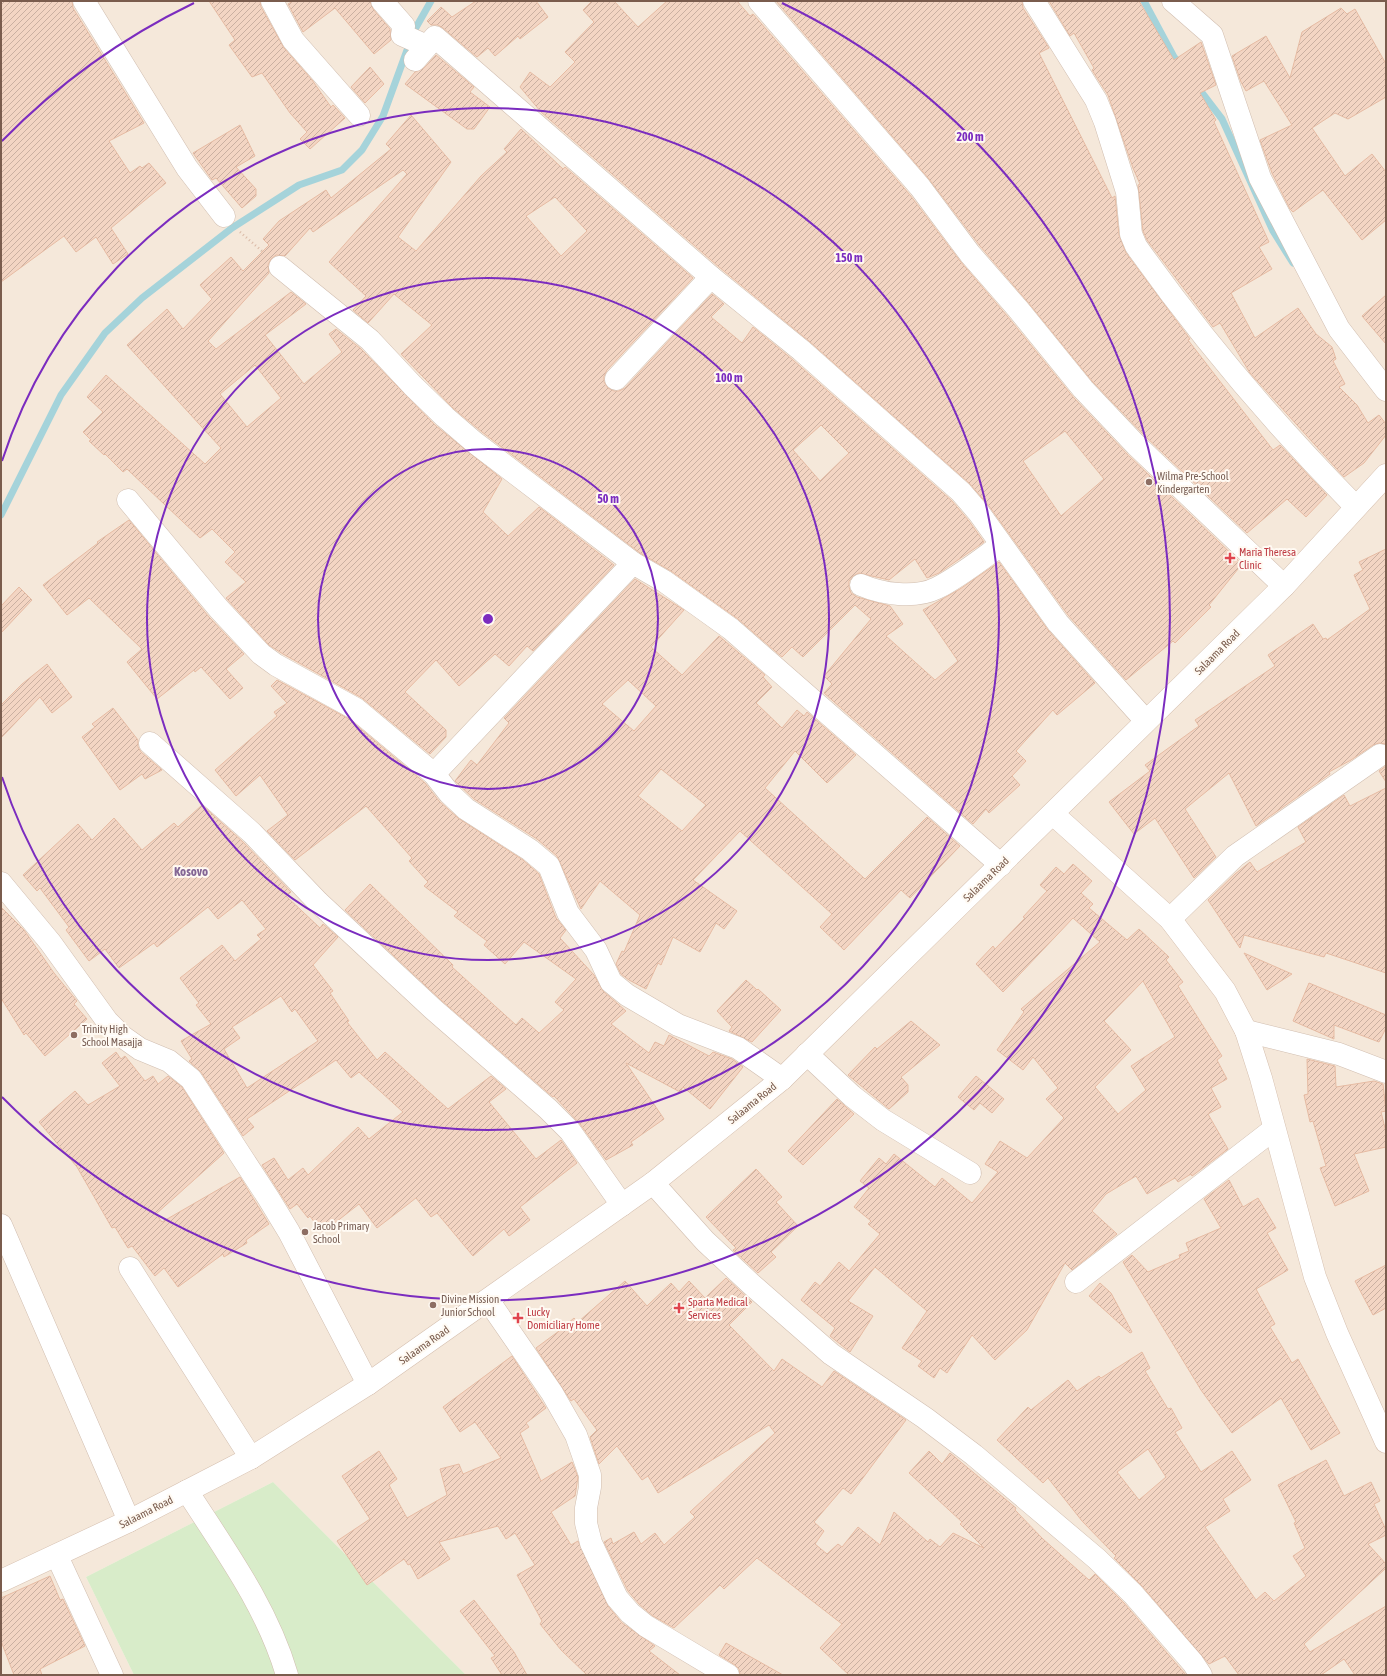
<svg xmlns="http://www.w3.org/2000/svg" width="1387" height="1676" font-family="'Asap Condensed',sans-serif">
<style>
.residential{fill:#f5e8da}
.grass{fill:#d8ecc9}
.lines{fill:none;stroke-linecap:round;stroke-linejoin:round}
.stream{stroke:#a5d3da;stroke-width:7}
.building{fill:url(#building-hatch);stroke:#e6bba3;fill-rule:evenodd}
.street-casing{stroke:#d1beb0;stroke-width:23}
.secondary-casing{stroke:#d6c0b0;stroke-width:23}
.path{stroke:#d9b8a5;stroke-width:2.5;stroke-dasharray:1 3;stroke-linecap:butt}
.street{stroke:#fff;stroke-width:22}
.secondary{stroke:#fff;stroke-width:22}
.ring{fill:none;stroke:#7b2cbf;stroke-width:2}
.education-dot{fill:#8d6e63;stroke:#fffaf3;stroke-width:1.5}
.health-dot{fill:#e0444e;stroke:#fffaf3;stroke-width:1.5}
.labels{text-anchor:middle;stroke-width:4;stroke-linejoin:round;paint-order:stroke}
.education-label{font-size:11px;fill:#785e54;stroke:#fffaf3;text-anchor:start}
.health-label{font-size:11px;fill:#be3a42;stroke:#fffaf3;text-anchor:start}
.street-label{font-size:11px;fill:#7a5c4d;stroke:#fffaf3}
.quarter-label{font-size:13px;font-weight:bold;fill:#846695;stroke:#fffaf3}
.centre{fill:#7b2cbf;stroke:#fffaf3;stroke-width:2}
.ring-label{font-size:12px;text-anchor:middle;font-weight:bold;fill:#7b2cbf;stroke:#fffaf3;stroke-width:4;stroke-linejoin:round;paint-order:stroke}
</style>
<defs>
<pattern id="building-hatch" width="6" height="6" patternUnits="userSpaceOnUse"><rect width="6" height="6" fill="#f3d5c3"/><path d="M-1 1l2-2M0 6l6-6M5 7l2-2" fill="none" stroke="#cab0a1"/></pattern>
</defs>
<rect width="100%" height="100%" fill="#fdf6ec"/>
<path class="residential" d="M1,1h1385v1674h-920l-193,-193 -187,95 48,98h-133z"/>
<path class="grass" d="M273,1482l193,193h-332l-48,-98z"/>
<g class="lines">
<g class="stream">
<path d="M1144,1l30,56 7,9"/>
<path d="M1196,85l26,34 51,112 20,32"/>
<path d="M1,515l60,-120 44,-62 37,-35 90,-70 67,-43 43,-15 20,-20 21,-34 31,-85 17,-30"/>
</g>
</g>
<g class="building">
<path d="M1,1h71l1,7 71,115 -35,18 21,32 10,-7 2,2 7,-5 17,20 -55,45 17,26 -15,10 -17,-27 -20,15 -12,-16 -63,46z"/>
<path d="M209,1h51l1,6 23,41 28,32 19,27 2,-2 12,13 -35,31 -10,-10 7,-7 -17,-19 -28,-40 -10,4 -23,-32 6,-5z"/>
<path d="M293,1h77l3,8 17,20 1,11 -17,14 -39,-46 -32,24 -15,-28z"/>
<path d="M476,1h60l12,16 -28,22 -2,-3 -23,20 -7,-8 -11,9 -34,-29 -5,-3h-7l-4,-4 14,-14 11,10z"/>
<path d="M592,1h22l24,26 29,-26h70l13,15 3,-2 157,181 50,66 48,56 66,81 53,56 115,110 -33,41 2,2 -36,36 -2,-2 -47,39 -58,-65 -79,-109 -20,-23 -160,-142 -90,-74 -178,-155 -21,-25 10,-15 20,15 25,-25 -10,-10 29,-30 -11,-12zM1065,431l39,48 -43,37 -38,-55z"/>
<path d="M776,1h246l1,7 26,40 -10,5 73,145 3,-2 4,39 7,18 64,86 -2,1 85,110 7,-5 47,50 -21,22 -19,-18 -40,34 -102,-97 -53,-55 -65,-80 -47,-55 -51,-67z"/>
<path d="M1049,1h90l35,59 27,-18 15,43 -16,8 16,27 -2,2 55,120 -10,5 13,22 -41,24 24,45 43,-30 18,26 16,13 4,12 -3,2 12,23 -6,3 18,18 11,18 11,-8 7,9v11l-22,28 -20,14 -94,-104 -30,-50 -7,4 -66,-87 -4,-9 -5,-46 2,-1 -7,-16 -25,-73 -16,-25 2,-2 -20,-35 -4,3z"/>
<path d="M1341,8l6,6 8,-5 31,55v33l-38,22 -13,-6 -23,15 33,48 27,-22 14,18v48l-24,20 -39,-50 -30,22 -3,-3 -18,-36 -12,-33 32,-15 -28,-44 -18,10 -5,-9 -9,-26 34,-20 24,42 12,-46z"/>
<path d="M436,55l38,32 -4,5 20,15 -16,22h-7l-62,-45 10,-12 9,-4z"/>
<path d="M370,67l14,17 -19,19 -14,-16z"/>
<path d="M411,115l40,47 -53,75 18,14 65,-75 26,-24 -3,-3 17,-20 42,40 2,-2 128,111 -86,92 -3,6v6l4,6 6,3h5l6,-3 87,-94 12,10 -13,13 31,26 11,-16 40,33 159,141 17,20 15,21 -45,31 -12,5 -12,-19 -26,21 -30,-7 -6,3 -4,5v6l2,6 6,4 33,9 13,18 -17,12 49,44 23,-19 -35,-51 37,-21 39,-27 49,68 47,53 -38,32 -4,-5 -37,41 10,10 -14,15 8,9 -31,28 -3,-4 -13,15 -149,-131 8,-9 -8,-8 47,-57 -16,-14 -52,52 -11,-10 -10,10 -44,-38 -67,-48 -31,-18 -158,-121 -29,-24 -52,-54 31,-29 -38,-31 -26,29 -15,-13 13,-14 -37,-34 78,-88 -4,-4 -90,62 -3,-4 -25,28 -9,-1 -5,4 -3,6 1,8 -61,68 8,8 75,-57 15,12 -41,31 39,49 38,-32 -13,-18 7,-5 25,20 75,77 66,53 -19,33 25,24 31,-29 75,58 -81,86 -6,-5 -18,20 -14,-12 -36,32 -23,-26 -31,32 41,38v7l-16,17 -68,-56 -79,-44 -14,-9 -43,-47 20,-16 -21,-20 10,-10 -23,-23 -12,9 -73,-69 -4,3 -18,-18 -1,1 -15,-14 2,-1 -8,-8 20,-20 -16,-15 19,-22 99,89 16,-16 -94,-103 40,-36 16,20 29,-30 -12,-14 31,-28 12,14 26,-26 -6,-6 16,-18 47,-31 5,8 60,-49 -5,-5zM555,197l32,34 -26,25 -35,-40zM255,365l26,33 -34,29 -27,-33zM821,425l28,28 -29,28 -27,-31z"/>
<path d="M240,125l15,31 -19,11 20,22v7l-14,12 -26,-30 -4,2 -19,-27z"/>
<path d="M1386,295v49l-24,-28z"/>
<path d="M129,520l80,97 35,37 -18,15 17,19 -13,11 -29,-32 -6,5 -1,-2 -37,29 -30,-37 15,-13 -53,-51 -22,17 -24,-30 55,-42 -1,-1z"/>
<path d="M1386,549v195l-7,-1 -6,2 -22,15 -22,12 1,2 -74,52 -27,-53 -44,36 31,48 -22,21 -39,-60 -21,16 -25,-32 41,-31 -5,-6 54,-39 -4,-6 80,-54 -7,-11 45,-31 10,15 3,-1 1,2 43,-31 -16,-34 9,-5 -4,-8z"/>
<path d="M635,579l49,31 -33,37 31,28 37,-39 46,39 -2,2 9,10 -16,16 26,25 15,-18 7,6 3,-4 49,43 -29,28 -32,-32 -30,37 100,91 62,-62 33,29 -50,52 -9,-8 -57,60 -24,-23 12,-13 -92,-83 -47,49 44,31 -13,18 -8,-6 -16,29 -27,-15 -12,28 -3,-2 -12,26 -17,-9 -8,-6 -5,-10 6,-13 2,1 16,-37 -40,-34 -19,28 -24,-53 -20,-17 -63,-40 -19,-18 16,-21 6,5 32,-42 -5,-5zM628,680l28,26 -22,25 -32,-27zM661,769l45,36 -24,26 -44,-35z"/>
<path d="M19,587l13,13 -31,33v-27z"/>
<path d="M47,664l25,33 -20,16 -12,-16 -39,41v-33l21,-21z"/>
<path d="M277,680l72,39 76,64 14,18 19,17 65,42 16,14 17,44 10,12 -6,8 34,37 9,16 23,20 -15,13 38,29 6,-11 9,4 5,-11 40,21 4,-4 19,7 11,8 -33,42 -27,-22 -3,5 -54,-29 38,56 -33,23 2,3 -27,15 -26,-36 -26,-28 -1,1 -112,-97 -96,-90 25,-26 83,81 -1,2 64,58 6,-7 17,15 25,-23 -9,-8 21,-23 -52,-37 -19,22 -21,-19 3,-4 -33,-25 4,-4 -34,-26 4,-4 -19,-21 3,-3 -46,-52 -71,54 -28,-29 21,-16 -28,-40 -24,21 -21,-26 62,-54 -3,-4 13,-9 -16,-17z"/>
<path d="M113,708l25,32v7l3,5 21,18 -17,9 -3,-5 -22,16 -38,-53 13,-10 -3,-3z"/>
<path d="M1386,766v16l-7,-11z"/>
<path d="M1386,788v185l-60,-20 -2,4 -80,-22 -4,13 -32,-48 27,-26 15,-12 7,10 49,-30 -8,-15 46,-32 6,11z"/>
<path d="M202,805l41,37 48,50 -5,4 34,32 3,-4 15,13 -25,28 20,26 -3,2 19,28 -2,1 30,38 8,-8 63,57 43,-33 15,13 -17,13 47,57 25,-19 16,23 -57,44 10,13 -21,16 -5,-7 -31,27 -36,-43 -6,4 -15,-19 -39,30 -18,-24 -37,29 -12,-17 -2,2 -11,-14 -7,5 -28,-44 12,-7 14,22 15,-12 5,7 50,-48 11,12 34,-27 -44,-40 -8,6 -15,-18 -89,59 7,8 -11,9 -42,-64 -12,-11 3,-2 -11,-18 30,-17 -15,-19 3,-2 -19,-25 42,-33 13,16 26,-22 -4,-4 9,-6 -24,-29 -24,19 -10,-12 -51,40 -3,-4 -35,25 -14,-19 -16,12 -23,-31 3,-3 -29,-39 -3,3 -14,-16 55,-51 14,16 22,-22 28,32 32,-27 4,4zM281,996l11,16 3,-3 23,32 -71,47 -23,-39 16,-11 -8,-11z"/>
<path d="M1073,864l19,17 -11,12 12,11 -4,4 38,32 12,-11 30,28 -3,3 17,22 -5,4 44,70 -5,4 10,19 -16,9 10,19 -13,7 20,35 -36,27 -1,-2 -13,8 -3,-4 -28,16 -11,-18 -30,18 -14,17 25,23 -45,36 -7,-7 -38,67 -32,30 -23,-25 -25,38 -7,-5 -6,10 -16,-12 4,-5 -20,-13 25,-37 -52,-44 -27,34 25,15 -23,36 -20,-16 5,-8 -34,-28 14,-18 5,4 19,-24 10,9 31,-37 -12,-10 3,-3 -17,-14 15,-19 -9,-7 19,-23 7,6 8,-10 41,33 7,-9 30,25 26,-31 -13,-8 15,-23 27,17 37,-40 -18,-19 12,-11 -25,-31 -10,13 -26,-20 27,-38 -3,-3 79,-67 -27,-24 -70,74 -27,-28 17,-18 2,3 30,-31 -2,-1 24,-26 -7,-6 16,-18 8,7zM1143,981l32,56 -44,29 15,24 -28,24 -23,-27 36,-37 -27,-29z"/>
<path d="M1,907l23,23 30,43 23,28 -3,3 13,15 -42,37 -19,-23 -2,2 -23,-37z"/>
<path d="M1244,953l48,21 -25,16z"/>
<path d="M746,980l11,10 1,-1 23,21 -29,32 -23,-11 3,-4 -15,-16z"/>
<path d="M1309,983l77,32v13l-7,14 -45,-17v14l-41,-18z"/>
<path d="M911,1021l29,24 -39,32 7,8v7l-19,17 -41,-34 27,-28 2,2z"/>
<path d="M116,1052l5,7 4,-3 20,25 8,-5 5,8 10,-8 14,11 42,66 -68,61 6,8 78,-45 29,47 -23,16 1,3 -23,14 -1,-3 -45,33 -14,-19 -9,8 -23,-30 -4,2 -13,-21 -3,1 -35,-61 -38,-45 36,-31 13,14 32,-19 -18,-23z"/>
<path d="M1307,1059l28,7 1,21 38,-6 9,3 3,27 -5,1 5,20v15l-32,7 15,37 -34,15 -15,-38 6,-2 -13,-45 -3,1 -6,-27 4,-1z"/>
<path d="M976,1076l28,23 -12,14 -12,-10 -6,7 -16,-13z"/>
<path d="M837,1099l17,15 -51,51 -15,-14z"/>
<path d="M756,1169l26,28 -6,5 22,24 -27,26 5,5 -18,16 -25,-23 3,-2 -30,-31z"/>
<path d="M1229,1180l14,27 15,-9 18,30 -9,5 21,37 -32,19 19,35 -5,3 22,36 6,-4 42,74 -29,17 -30,-52 -49,35 -31,-43 -78,-128 9,-7 16,17 32,-14 -1,-3 10,-4 -3,-8 35,-15 -17,-29z"/>
<path d="M1386,1265v43l-13,7 -18,-34z"/>
<path d="M726,1278l26,24 -23,23 45,46 8,-12 40,28 12,-16 72,49 -55,74 -8,-6 -29,34 10,9 -9,13 12,10 11,-10 4,3 16,-20 22,18 14,-33 34,30 2,-3 10,8 13,-14 31,15 -24,-24 2,-2 -53,-49 20,-22 13,13 8,-11 66,55 -1,2 28,29 46,41 6,-6 29,29 62,72h-337l-29,-27 22,-24 -85,-66 -33,31 -4,-4 -46,43 -21,-12 -14,-12 -11,-13 -24,-49 7,-4 2,6 21,-12 7,12 14,-11 9,12 31,-28 -5,-5 85,-79 -6,-8 -111,68 -10,-17 -6,4 -25,-34 -18,18 -9,-27 7,-7 -23,-31 -3,2 -35,-53 23,-17 15,-13 4,4 47,-41 22,25 24,-23 8,9 10,-11 16,17z"/>
<path d="M1100,1283l11,10 21,39 -2,1 -41,-37z"/>
<path d="M1142,1352l8,16 -5,3 23,38 3,-1 11,20 -7,4 26,40 31,-21 19,29 -28,19 7,12 -25,16 51,73 9,-8 9,9 32,-25 -13,-20 12,-8 -11,-25 2,-1 -18,-37 48,-25 18,36 27,-14 9,19 -6,3 12,26v5l-18,9 18,20v4l-82,76 6,8 76,-46v69h-31l-11,-16 -23,16h-82l-14,-19 -16,8 -67,-78 -28,-28 2,-2 -34,-35 -34,-43 -5,5 -46,-43 31,-33 3,3 37,-30 9,11 22,-15 2,2zM1148,1449l18,28 -27,23 -22,-28z"/>
<path d="M512,1356l34,52 -20,15 3,4 -9,6 21,48 31,-19 6,15 -3,19 -24,16 20,33 7,-4 30,65 14,17 33,23 -6,5 31,24h-93l-26,-25 -21,-26 2,-3 -25,-46 18,-10 -20,-32 -9,6 -8,-13 -59,16 11,17 -32,20 -8,-15 -2,1 -4,-6 -37,26 -30,-44 33,-22 -28,-43 37,-25 18,28 -8,6 18,33 40,-23 -7,-26 19,-5 4,10 38,-16 -26,-36 -15,10 -17,-25z"/>
<path d="M50,1576l10,24 3,-1 22,47 -45,23 2,6h-28l-13,-34v-43z"/>
<path d="M474,1600l40,52 13,23h-25l-11,-17 4,-2 -35,-45z"/>
<path d="M726,1643l57,32h-43l-1,-6 -4,-4 -16,-10z"/>
</g>
<g class="lines">
<defs>
<g id="street">
<path d="M84,1l103,167 37,48"/>
<path d="M272,1l21,39 66,75"/>
<path d="M382,1l22,25 -2,9 25,11"/>
<path d="M759,1l161,186 50,67 48,55 65,80 53,56 148,141"/>
<path d="M1034,1l62,99 9,22 22,70 4,42 5,12c66,93 140,180 220,261"/>
<path d="M1173,1l39,34 48,143 79,151 47,61"/>
<path d="M415,60l20,-23 276,240 90,73 160,142 18,21 79,110 88,98"/>
<path d="M280,267l90,73 43,46 32,31 29,25 159,121 31,18 67,48 270,236"/>
<path d="M616,379l95,-102"/>
<path d="M128,500l91,109 42,45 15,11 80,44 78,65 15,19 17,16 64,41 19,16 19,47 28,37 15,32 16,13 51,30 60,23 44,31"/>
<path d="M861,585c21,9 54,14 76,3 22,-11 43,-28 64,-43"/>
<path d="M150,743l102,90 66,69 115,107 115,100 22,22 52,74"/>
<path d="M434,774l199,-211"/>
<path d="M1,883l49,59 57,79 16,16 17,12 29,12 22,18 78,120 20,33 79,152"/>
<path d="M1170,919l65,-63 145,-101"/>
<path d="M1246,1031l93,23 47,18"/>
<path d="M807,1054l45,42 31,24 87,53"/>
<path d="M653,1183l52,58 46,43 80,70 94,64 49,37 123,104 36,35 60,69 8,12"/>
<path d="M1,1225l128,296"/>
<path d="M130,1268l121,190"/>
<path d="M1076,1282l198,-153"/>
<path d="M488,1300l64,93 24,42 14,40v12l-4,21v15l5,20 26,55 13,15 16,13 82,49"/>
<path d="M187,1491c38,59 80,116 100,184"/>
<path d="M57,1556l55,119"/>
</g>
<g id="secondary">
<path d="M1053,814l117,105 55,72 21,40 15,47 54,199 22,56 49,109"/>
<path d="M1,1581l128,-60 122,-63 117,-74 285,-201 129,-104 502,-493 102,-111"/>
</g>
</defs>
<use href="#street" class="street-casing"/>
<use href="#secondary" class="secondary-casing"/>
<path class="path" d="M240,232l23,20"/>
<use href="#street" class="street"/>
<use href="#secondary" class="secondary"/>
</g>
<g class="ring">
<circle cx="488" cy="619" r="170"/>
<circle cx="488" cy="619" r="341"/>
<path d="M2 461A511 511 0 1 1 2 777"/>
<path d="M2 141A682 682 0 0 1 194 3M782 3A682 682 0 1 1 2 1097"/>
</g>
<g class="education-dot">
<circle cx="1149" cy="482" r="4"/>
<circle cx="74" cy="1035" r="4"/>
<circle cx="305" cy="1232" r="4"/>
<circle cx="433" cy="1305" r="4"/>
</g>
<g class="health-dot">
<path d="M1228 552h4v4h4v4h-4v4h-4v-4h-4v-4h4z"/>
<path d="M677 1302h4v4h4v4h-4v4h-4v-4h-4v-4h4z"/>
<path d="M516 1312h4v4h4v4h-4v4h-4v-4h-4v-4h4z"/>
</g>
<g class="labels">
<g class="education-label">
<text x="1157" y="480">Wilma Pre-School<tspan x="1157" dy="13">Kindergarten</tspan></text>
<text x="82" y="1033">Trinity High<tspan x="82" dy="13">School Masajja</tspan></text>
<text x="313" y="1230">Jacob Primary<tspan x="313" dy="13">School</tspan></text>
<text x="441" y="1303">Divine Mission<tspan x="441" dy="13">Junior School</tspan></text>
</g>
<g class="health-label">
<text x="1239" y="556">Maria Theresa<tspan x="1239" dy="13">Clinic</tspan></text>
<text x="688" y="1306">Sparta Medical<tspan x="688" dy="13">Services</tspan></text>
<text x="527" y="1316">Lucky<tspan x="527" dy="13">Domiciliary Home</tspan></text>
</g>
<g class="street-label">
<text transform="translate(1217 652) rotate(-45)" y="4">Salaama Road</text>
<text transform="translate(986 879) rotate(-44)" y="4">Salaama Road</text>
<text transform="translate(752 1103) rotate(-39)" y="4">Salaama Road</text>
<text transform="translate(424 1345) rotate(-35)" y="4">Salaama Road</text>
<text transform="translate(146 1512) rotate(-27)" y="4">Salaama Road</text>
</g>
<g class="quarter-label">
<text x="191" y="876">Kosovo</text>
</g>
</g>
<circle cx="488" cy="619" r="6" class="centre"/>
<g class="ring-label">
<text x="970" y="141">200 m</text>
<text x="849" y="262">150 m</text>
<text x="729" y="382">100 m</text>
<text x="608" y="503">50 m</text>
</g>
<rect width="1387" height="1676" fill="none" stroke="#7a5c4d" stroke-width="4"/>
</svg>
